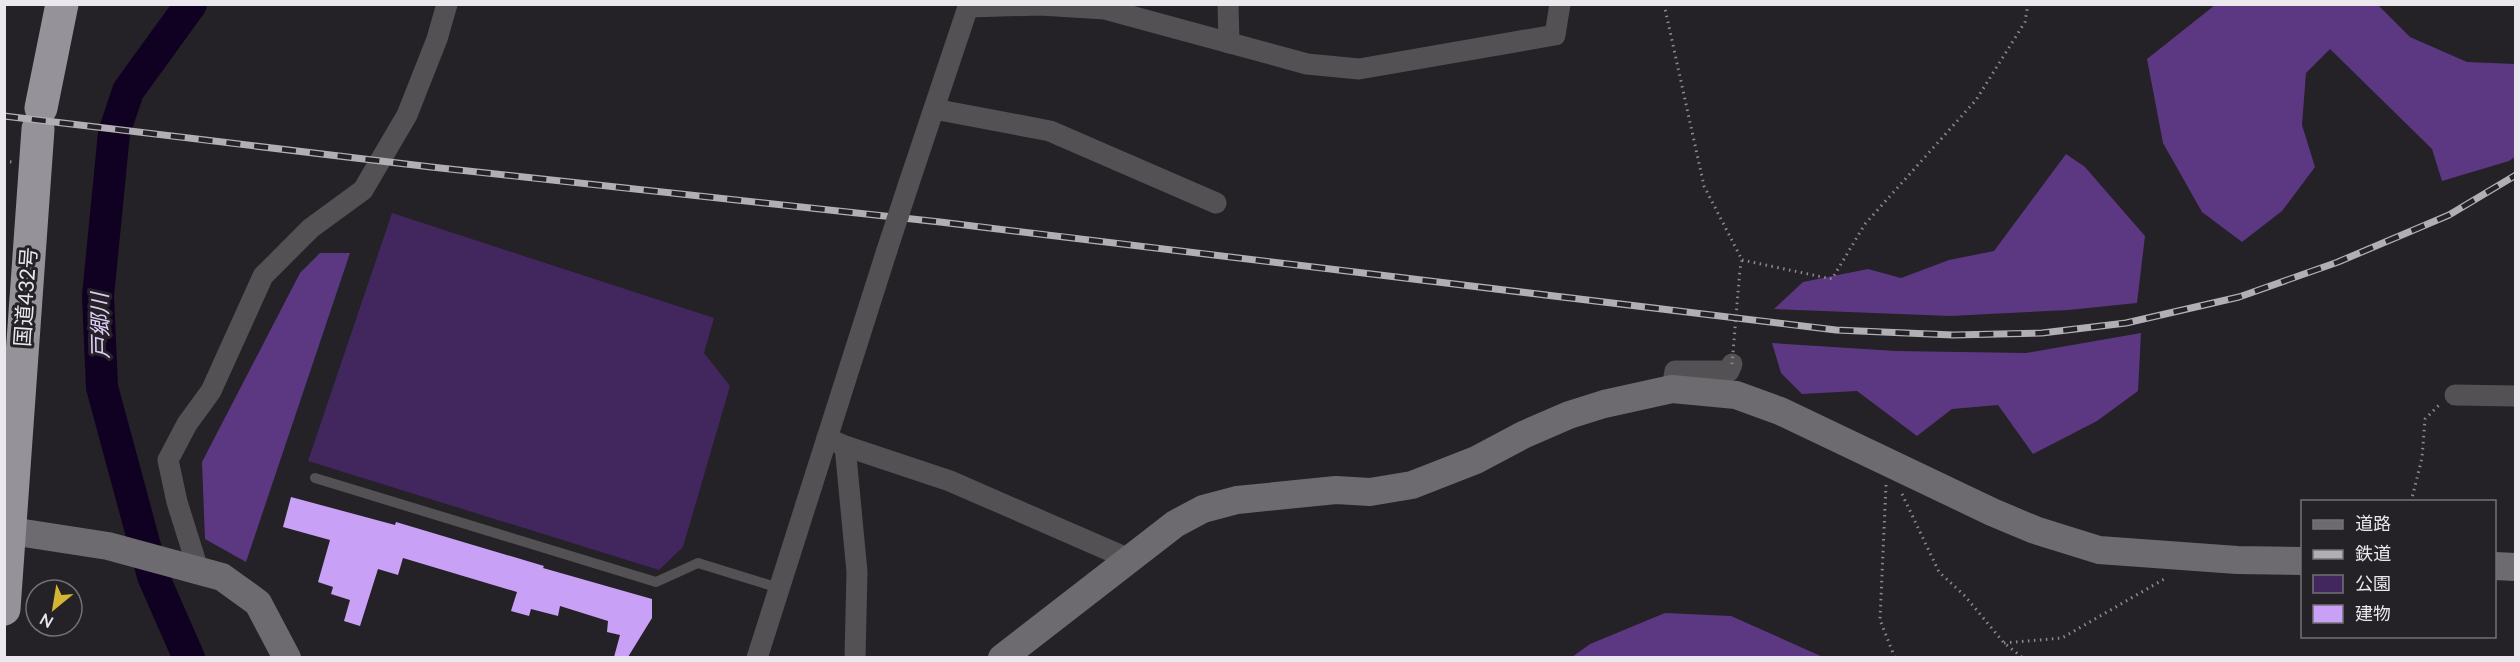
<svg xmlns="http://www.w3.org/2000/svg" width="2520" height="662" font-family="Lato,'Noto Sans JP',sans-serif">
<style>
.green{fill:#42275e}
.forest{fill:#5c3782}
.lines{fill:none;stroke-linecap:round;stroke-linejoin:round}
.river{stroke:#100021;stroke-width:32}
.building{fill:#c8a1f6}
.path{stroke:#8c8a8f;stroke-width:3;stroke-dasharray:1.5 4.5;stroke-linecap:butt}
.lane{stroke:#535154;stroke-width:10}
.street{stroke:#535154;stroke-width:21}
.secondary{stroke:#6d6b70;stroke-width:28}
.highway{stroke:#95929a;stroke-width:33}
.rail-casing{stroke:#b1afb3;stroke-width:7}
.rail{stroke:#242127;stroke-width:4.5;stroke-dasharray:14;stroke-linecap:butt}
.path-bridge{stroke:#8c8a8f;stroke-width:3;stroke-dasharray:1.5 4.5;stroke-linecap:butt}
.street-bridge{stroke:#535154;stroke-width:21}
.labels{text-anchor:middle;stroke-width:6;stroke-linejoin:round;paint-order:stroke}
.street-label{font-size:21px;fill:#eae8ec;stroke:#242127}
.water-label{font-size:22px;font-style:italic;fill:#dfcdf8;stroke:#242127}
</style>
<rect width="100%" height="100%" fill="#242127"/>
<path class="green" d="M392,213l322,105 -10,35 26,33 -47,161 -24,23 -351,-109z"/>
<g class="forest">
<path d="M2215,5h163l32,32 57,25 48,2v93l-6,4 -67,20 -10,-32 -102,-100 -24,24 -4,52 13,42 -33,44 -40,31 -40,-30 -39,-69 -16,-84z"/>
<path d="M2066,154l19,13 60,69 -8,67 -69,7 -118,6 -176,-7 29,-27 65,-13 33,9 48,-18 45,-9z"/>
<path d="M320,253h30l-104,309 -41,-23 -3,-77 98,-189z"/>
<path d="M2141,333l-3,58 -41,30 -64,33 -35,-49 -46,4 -35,27 -60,-45 -55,3 -21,-21 -9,-30 124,8 130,2z"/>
<path d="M1665,613l66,3 92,41h-251l18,-13z"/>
</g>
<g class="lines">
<path class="river" d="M189,658l-36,-82 -51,-189 -4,-91 16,-163 14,-42 63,-87"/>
</g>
<path class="building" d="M291,497l104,28 1,-3 148,44 -1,2 109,31v19l-24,39h-14l6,-22 -13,-3 1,-11 -48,-15 -2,10 -27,-7 -2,7 -18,-5 6,-19 -114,-34 -5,17 -20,-6 -18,57 -16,-5 6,-21 -19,-6 2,-7 -15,-5 12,-42 -47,-13z"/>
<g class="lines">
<g class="path">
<path d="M1664,4l40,182 38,74 -2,9"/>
<path d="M4,161l8,1"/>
<path d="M1742,260l90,19 33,-55 111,-124 49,-78 3,-18"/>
<path d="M1886,485l-6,135 15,38"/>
<path d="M1902,494l37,78 26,24 39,47 19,15"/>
<path d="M2411,502l11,-44 3,-39 14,-14"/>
<path d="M2004,643l58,-5 104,-60"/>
</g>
<path class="lane" d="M315,478l341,104 42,-19 81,25"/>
<g class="street">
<path d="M1228,4l1,39"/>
<path d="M968,7l72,-2 65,4 202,55 52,5 196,-34 5,-31"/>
<path d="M934,109l116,22 166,72"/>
<path d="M908,186l61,-182"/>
<path d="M1672,389l3,-18h54l3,-7"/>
<path d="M2455,395l61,1"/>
<path d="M827,438l18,8 105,35 179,78"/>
<path d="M845,446l12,126 -2,86"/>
<path d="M198,569l-21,-67 -9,-42 19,-36 24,-33 52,-115 48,-48 52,-38 44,-75 30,-76 10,-35"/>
<path d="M757,658l130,-408"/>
</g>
<g class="secondary">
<path d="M11,531l97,15 114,31 36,26 29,55"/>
<path d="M2494,566l22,1"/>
<path d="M1002,658l173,-134 28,-15 34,-9 99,-10 34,2 42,-7 64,-25 47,-25 46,-20 35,-11 68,-15 64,6 44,16 212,101 43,18 64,20 138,10 65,1"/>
</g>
<g class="highway">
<path d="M41,108l21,-104"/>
<path d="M4,609l34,-480"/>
</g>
<defs>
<path id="rail" d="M4,116l427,51 509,55 896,108 117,5 89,-2 84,-10 113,-26 99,-35 111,-47 67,-40"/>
</defs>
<use href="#rail" class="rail-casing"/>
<use href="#rail" class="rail"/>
<path class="path-bridge" d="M1732,364l8,-95"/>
<path class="street-bridge" d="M887,250l21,-64"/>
</g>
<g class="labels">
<g class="street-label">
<text transform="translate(26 297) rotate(-86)" y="7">国道432号</text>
</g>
<g class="water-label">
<text transform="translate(100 326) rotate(-91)" y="8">戸郷川</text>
</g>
</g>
<rect width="2520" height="662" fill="none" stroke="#eae8ec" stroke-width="12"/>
<rect x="2301" y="500" width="195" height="138" fill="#242127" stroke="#737176" stroke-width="1.5"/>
<rect x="2313" y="520" width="30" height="9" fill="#6d6b70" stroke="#737176" stroke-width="1.5"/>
<text x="2355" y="530" font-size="18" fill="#eae8ec">道路</text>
<rect x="2313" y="550" width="30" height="9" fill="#b1afb3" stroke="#737176" stroke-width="1.5"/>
<text x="2355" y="560" font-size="18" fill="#eae8ec">鉄道</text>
<rect x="2313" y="575" width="30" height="18" fill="#42275e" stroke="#737176" stroke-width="1.5"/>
<text x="2355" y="590" font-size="18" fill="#eae8ec">公園</text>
<rect x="2313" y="605" width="30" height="18" fill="#c8a1f6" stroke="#737176" stroke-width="1.5"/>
<text x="2355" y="620" font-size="18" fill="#eae8ec">建物</text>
<g transform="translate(54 608) rotate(210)"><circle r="28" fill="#242127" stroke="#737176" stroke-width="1.5"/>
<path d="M0-4.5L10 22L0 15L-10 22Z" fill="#d5b534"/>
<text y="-9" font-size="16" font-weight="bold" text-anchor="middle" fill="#eae8ec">N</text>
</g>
</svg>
